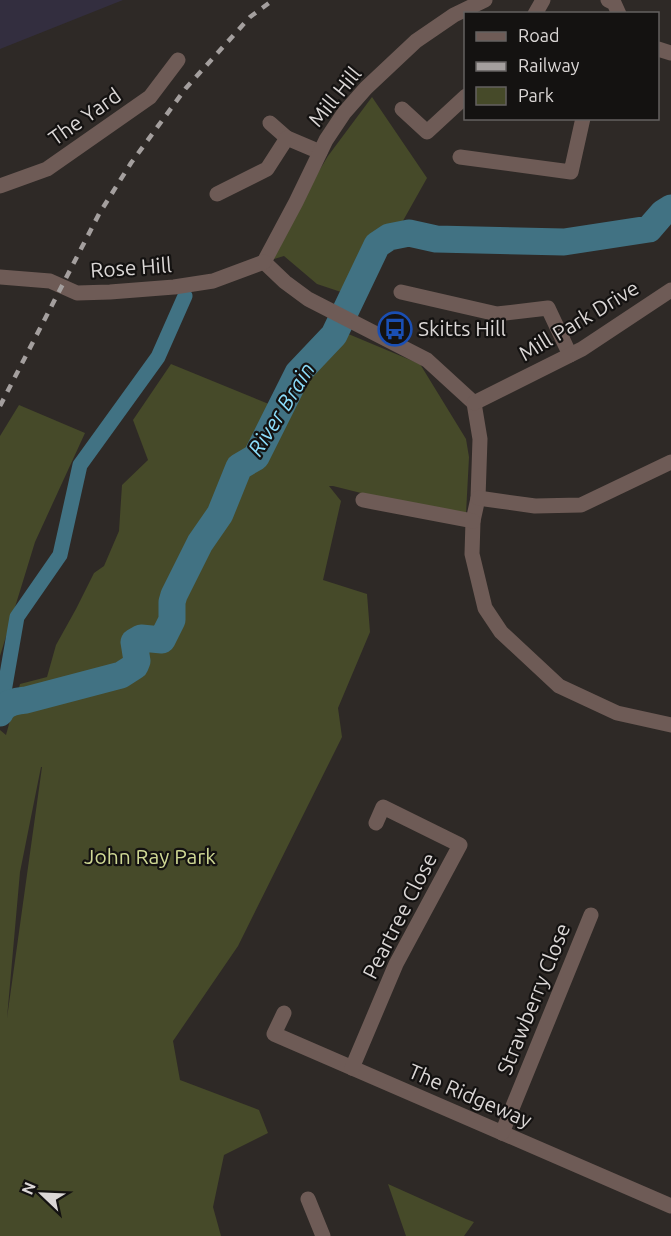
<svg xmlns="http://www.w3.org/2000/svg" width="671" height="1236" font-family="Ubuntu,sans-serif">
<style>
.industrial{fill:#332e3f}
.green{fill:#464a29;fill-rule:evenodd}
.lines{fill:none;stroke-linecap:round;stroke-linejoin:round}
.canal{stroke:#417283;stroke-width:15}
.river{stroke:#417283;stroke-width:27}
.minor{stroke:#6e5b56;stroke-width:15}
.rail{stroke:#a49f9e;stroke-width:4.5;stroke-dasharray:8 8;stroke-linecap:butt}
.labels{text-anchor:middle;stroke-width:4.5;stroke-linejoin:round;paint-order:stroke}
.street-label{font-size:21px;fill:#dbd7d6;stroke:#141211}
.poi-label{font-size:21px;fill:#dbd7d6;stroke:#141211;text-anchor:start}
.park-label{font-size:21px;fill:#cfd894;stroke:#141211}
.water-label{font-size:22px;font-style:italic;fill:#8cdefb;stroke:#141211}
</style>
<rect width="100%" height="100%" fill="#2e2926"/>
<path class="industrial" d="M0,0h123l-123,49z"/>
<g class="green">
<path d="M372,97l55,81 -32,57 -28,9 -23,49 -27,-9 -33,-28 -20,6 64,-106z"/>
<path d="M346,333l74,31 46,75 3,18 -3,57 -45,-6 -88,-22h-4l12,15 -18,79 44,14 3,38 -32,76 4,29 -104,209 -65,95 7,39 79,30 9,23 -44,22 -11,52 8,29h-221v-506l6,5 14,-51 27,-7 9,-32 20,-36 18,-36 10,-7 15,-35 3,-46 26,-25 -15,-40 38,-56 115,47 7,-13zM41,767h1l-35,251 13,-146z"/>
<path d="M19,405l66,28 -50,109 -35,114v-220z"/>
<path d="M388,1184l78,35 8,3 -10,14h-58z"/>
</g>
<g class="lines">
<path class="canal" d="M1,709l16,-92 43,-62 20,-90 78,-108 27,-61"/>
<path class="river" d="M0,713c4,-10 16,-12 26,-13l95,-25 14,-9 2,-5 -3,-19 7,-4 21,2 10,-20v-18l2,-7 26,-52 20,-29 19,-47 17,-10 42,-84 36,-38 43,-90 12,-8 20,-4 27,6 128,3 85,-13 14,-16 8,-5"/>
<g class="minor">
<path d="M608,0l6,3 5,11"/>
<path d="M535,14l8,-14"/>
<path d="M658,49l13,4"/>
<path d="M402,109l25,23 39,-36"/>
<path d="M270,123l17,15"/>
<path d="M460,157l111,15 12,-54"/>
<path d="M0,186l47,-17 103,-72 28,-37"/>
<path d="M217,194l50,-25 20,-31 33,14"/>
<path d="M264,262l21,20 23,17 119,61 47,43 6,36 -2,59 -5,23 -1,33 13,54 16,24 58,54 58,27 54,12"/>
<path d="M264,262l32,-60 30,-62 18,-27 22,-25 50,-47 38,-26 31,-15"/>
<path d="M0,277l50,4 27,12 33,-1 64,-5 39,-6 51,-19"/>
<path d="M401,292l96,22 51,-6 22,47"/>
<path d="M474,403l108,-54 89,-59"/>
<path d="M478,498l57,8 46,-1 90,-43"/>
<path d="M363,500l110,21"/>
<path d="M284,1013l-10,21 397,172"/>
<path d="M352,1068l44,-104 64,-119 -77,-38 -7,16"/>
<path d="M502,1133l89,-218"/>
<path d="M308,1199l15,37"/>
</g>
<path class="rail" d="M0,406l99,-192 32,-51 55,-75 64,-71 23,-17"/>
</g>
<defs>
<symbol id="bus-ring" viewBox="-11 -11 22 22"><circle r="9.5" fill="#141211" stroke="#1a4fb4" stroke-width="1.5"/><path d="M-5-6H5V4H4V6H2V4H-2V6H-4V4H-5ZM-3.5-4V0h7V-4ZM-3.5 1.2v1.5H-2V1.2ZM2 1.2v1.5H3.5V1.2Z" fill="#1a4fb4"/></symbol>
</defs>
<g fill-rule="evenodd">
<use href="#bus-ring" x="376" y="310" width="38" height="38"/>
</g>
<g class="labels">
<g class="street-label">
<text transform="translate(335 97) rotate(-51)" y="7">Mill Hill</text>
<text transform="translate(85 117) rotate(-35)" y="7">The Yard</text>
<text transform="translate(131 268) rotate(-4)" y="7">Rose Hill</text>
<text transform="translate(579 321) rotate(-31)" y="7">Mill Park Drive</text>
<text transform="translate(400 916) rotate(-63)" y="7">Peartree Close</text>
<text transform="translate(534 999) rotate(-68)" y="7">Strawberry Close</text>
<text transform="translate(470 1096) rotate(23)" y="7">The Ridgeway</text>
</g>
<g class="poi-label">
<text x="418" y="336">Skitts Hill</text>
</g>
<g class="park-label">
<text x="150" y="864">John Ray Park</text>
</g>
<g class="water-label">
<text transform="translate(281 409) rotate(-58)" y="8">River Brain</text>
</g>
</g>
<rect x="464" y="12" width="195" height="108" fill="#141211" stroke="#646160" stroke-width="1.5"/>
<rect x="476" y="32" width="30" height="9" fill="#6e5b56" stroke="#646160" stroke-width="1.5"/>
<text x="518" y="42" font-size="18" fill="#dbd7d6">Road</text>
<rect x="476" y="62" width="30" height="9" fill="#a49f9e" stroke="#646160" stroke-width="1.5"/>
<text x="518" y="72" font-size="18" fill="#dbd7d6">Railway</text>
<rect x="476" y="87" width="30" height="18" fill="#464a29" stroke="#646160" stroke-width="1.5"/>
<text x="518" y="102" font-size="18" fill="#dbd7d6">Park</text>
<g transform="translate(42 1194) rotate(293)" stroke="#141211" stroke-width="4.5" paint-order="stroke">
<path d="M0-4.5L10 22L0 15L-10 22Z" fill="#dbd7d6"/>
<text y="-9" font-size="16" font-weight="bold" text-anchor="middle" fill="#dbd7d6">N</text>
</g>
</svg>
